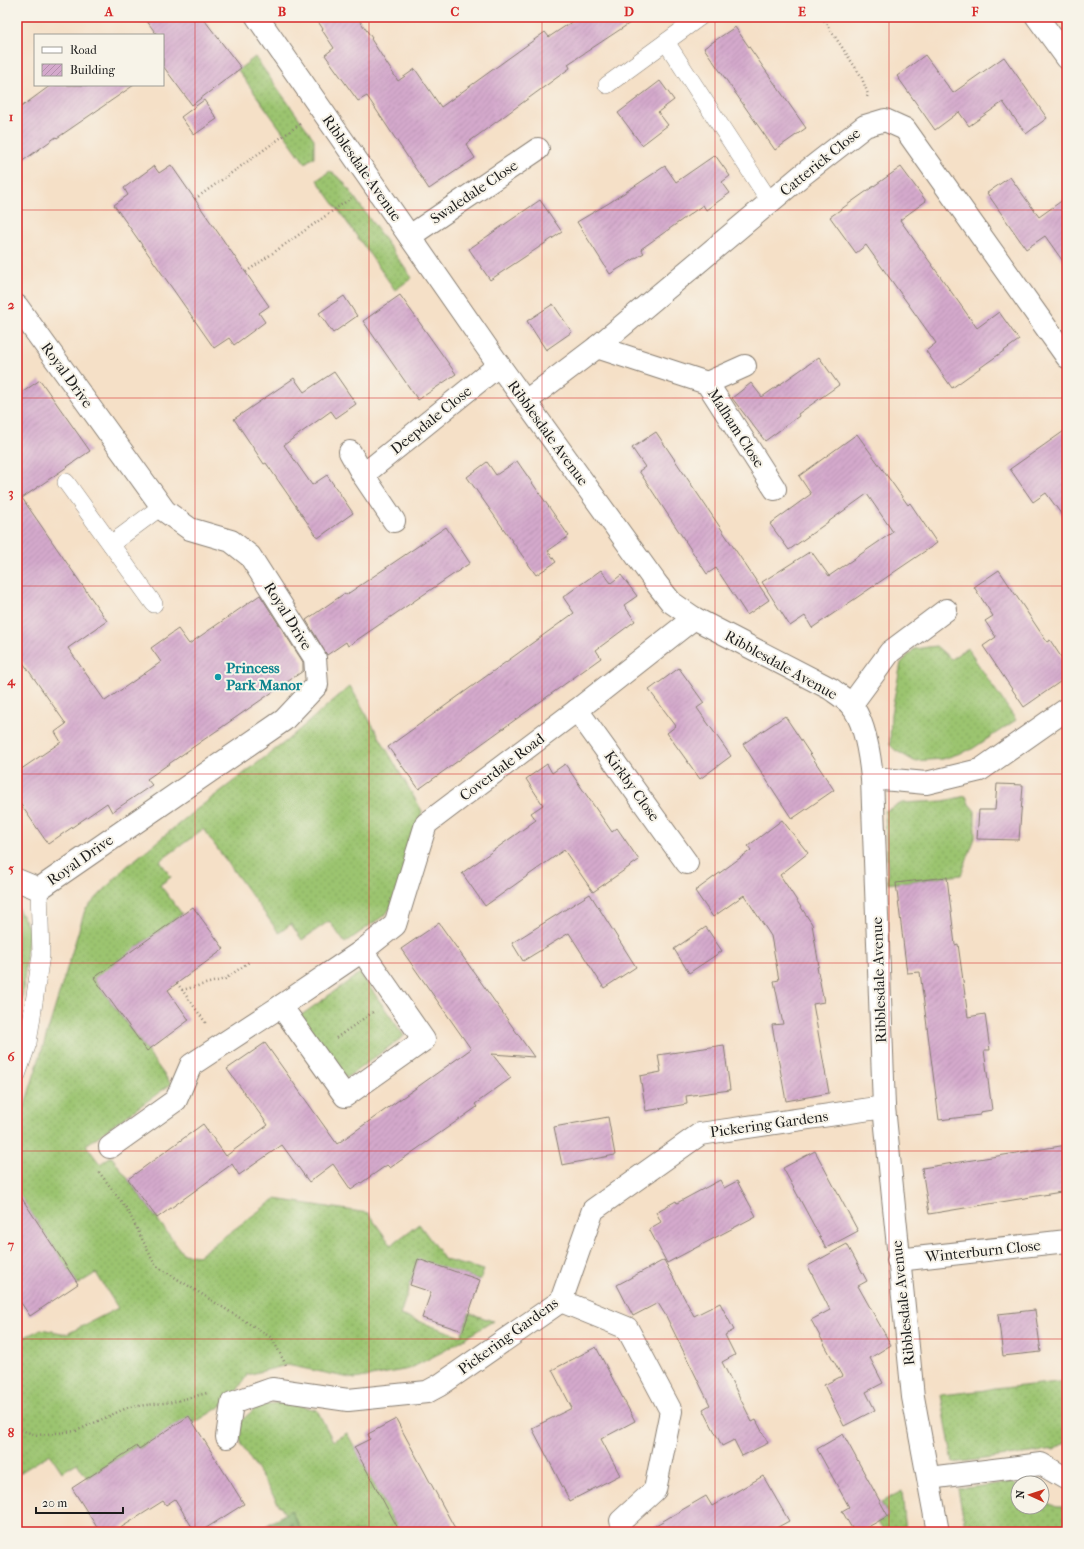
<svg xmlns="http://www.w3.org/2000/svg" width="1084" height="1549" font-family="'IM FELL French Canon',serif">
<style>
.grass{fill:url(#grass-dots);stroke:#5c7046}
.forest{fill:url(#forest-firs);stroke:#4c633f}
.park{fill:url(#park-tufts);stroke:#5c7046}
.building{fill:url(#building-hatch)}
.lines{fill:none;stroke-linecap:round;stroke-linejoin:round}
.lane-casing{stroke:#887e72;stroke-width:18}
.street-casing{stroke:#887e72;stroke-width:24}
.path{stroke:#887e72;stroke-width:2.5;stroke-dasharray:1 3;stroke-linecap:butt}
.lane{stroke:#fff;stroke-width:17}
.street{stroke:#fff;stroke-width:22}
.grid{fill:none;stroke:#d62828;stroke-width:1;stroke-opacity:0.55}
.culture-dot{fill:#0f9aa8;stroke:#f7f3e8;stroke-width:1.5}
.labels{text-anchor:middle;stroke-width:4;stroke-linejoin:round;paint-order:stroke}
.street-label{font-size:15px;fill:#1c1c1c;stroke:#f7f3e8}
.culture-label{font-size:15px;font-weight:bold;fill:#0d838f;stroke:#f7f3e8;text-anchor:start}
.neatline{fill:none;stroke:#d62828;stroke-width:1.5}
.grid-label{font-size:13px;text-anchor:middle;font-weight:bold;fill:#d62828}
</style>
<defs>
<pattern id="grass-dots" width="8" height="8" patternUnits="userSpaceOnUse"><rect width="8" height="8" fill="#9bc46f"/><path d="M2 2h.1M6 6h.1" fill="none" stroke="#85a860" stroke-width="1.8" stroke-linecap="round"/></pattern>
<pattern id="forest-firs" width="22" height="20" patternUnits="userSpaceOnUse"><rect width="22" height="20" fill="#7caa62"/><path d="M5 1l3.5 6h-7zM16 11l3.5 6h-7z" fill="#658a50"/></pattern>
<pattern id="park-tufts" width="24" height="20" patternUnits="userSpaceOnUse"><rect width="24" height="20" fill="#9bc46f"/><path d="M3 7l-1-3M5 7V3M7 7l1-3M15 17l-1-3M17 17v-4M19 17l1-3" fill="none" stroke="#85a860"/></pattern>
<pattern id="building-hatch" width="6" height="6" patternUnits="userSpaceOnUse"><rect width="6" height="6" fill="#d4a9cc"/><path d="M-1 1l2-2M0 6l6-6M5 7l2-2" fill="none" stroke="#b591af"/></pattern>
</defs>
<rect width="100%" height="100%" fill="#f7f3e8"/>
<filter id="ink" filterUnits="userSpaceOnUse"><feTurbulence type="fractalNoise" baseFrequency=".025" numOctaves="2"/><feDisplacementMap in="SourceGraphic" scale="8" xChannelSelector="R" yChannelSelector="G"/><feConvolveMatrix kernelMatrix="1 2 1 2 8 2 1 2 1" color-interpolation-filters="sRGB"/></filter>
<filter id="wash" filterUnits="userSpaceOnUse"><feTurbulence type="fractalNoise" baseFrequency=".012" numOctaves="4" result="noise"/><feDisplacementMap in="SourceGraphic" scale="16" xChannelSelector="R" yChannelSelector="G"/><feGaussianBlur stdDeviation="0.9" result="paint"/><feColorMatrix in="noise" values="0 0 0 0 0 0 0 0 0 0 0 0 0 0 0 0 0 1.4 0 .05"/><feComposite in="paint" operator="in"/></filter>
<g filter="url(#wash)">
<rect width="100%" height="100%" fill="#f5e0c7"/>
<g class="grass">
<path d="M255,57l59,82v18l-9,6 -67,-93z"/>
<path d="M330,171l12,9 70,98 -17,12 -78,-110z"/>
<path d="M936,646l15,13 16,-11 49,72 -44,29 -29,10 -29,2 -19,-11 -5,-5 1,-31 10,-51 13,-14z"/>
<path d="M350,686l72,125 -22,83 -14,20 -41,29 -16,-22 -27,19 -11,-16 -12,9 -76,-104 -43,32 11,16 -11,8 22,29 -88,65 77,105 -85,61 14,19 11,-8 72,98 15,2 77,-57 93,14 23,32 28,-21 26,36 39,10 -4,10 -62,-20 -18,55 61,21 8,-23 24,8 -49,30 -35,18 -54,10 -68,-14 -40,10 -16,25 -37,23 -5,-6 -50,32 -2,-3 -50,32 -10,-15 -15,9 -12,-18 -32,20 -1,-133 24,-12 26,5 51,-26 -22,-35 -18,11 -56,-85 -5,3v-71l68,-221 41,-43 66,-54 93,-71z"/>
<path d="M966,796l3,8 6,7v27l-14,37 -73,9 -3,-73 17,-8 41,-2z"/>
<path d="M360,973l44,63 -58,42 -46,-62z"/>
<path d="M1067,1381v60l-13,9 -101,13 -12,-68z"/>
<path d="M284,1402l33,8 16,31 14,-8 53,99h-98l-11,-21 -6,3 -43,-68 -3,-13 3,-13 16,-14z"/>
<path d="M1013,1482l5,3v22h24v-8l15,8h10v25h-101l-8,-43z"/>
<path d="M902,1491l4,41h-21l-8,-10 11,-6 -7,-14z"/>
</g>
<path class="forest" d="M291,1510l11,22h-46z"/>
<path class="park" d="M17,906l12,23 -12,123z"/>
<g id="blocks">
<g class="building">
<path d="M144,17h58l39,51 -49,37 -29,-39v-31h-6z"/>
<path d="M315,17h42l15,21 -1,1 27,42 17,-12 26,38 104,-75 4,5 30,-20h60l-71,47 2,4 -104,76 9,14 -46,31 -62,-93 -9,5 -33,-46 9,-7 -12,-18 1,-1z"/>
<path d="M735,27l71,101 -31,22 -71,-102z"/>
<path d="M925,55l28,38 51,-36 43,61 -21,16 -23,-32 -34,24 -10,-14 -24,18 -38,-54z"/>
<path d="M660,81l14,19 -16,12 10,13 -26,20 -24,-32z"/>
<path d="M51,85h83l-77,53 -1,-1 -39,28v-55z"/>
<path d="M204,100l13,19 -23,16 -13,-18z"/>
<path d="M715,155l15,21 -8,6 8,11 -24,17 -3,-5 -62,44 3,4 -34,21 -33,-52 32,-19 56,-37 11,16z"/>
<path d="M171,165l98,141 -10,7 6,9 -31,23 -5,-7 -15,10 -100,-143 14,-10 -4,-7 30,-22 5,7z"/>
<path d="M901,167l25,34 -26,19 77,108 22,-16 20,28 -67,48 -26,-37 10,-8 -70,-98 -10,8 -26,-36z"/>
<path d="M1010,177l29,40 28,-20v70l-22,-31 -19,13 -39,-56z"/>
<path d="M540,200l22,32 -72,48 -21,-31z"/>
<path d="M400,295l56,79 -38,26 -55,-79z"/>
<path d="M344,296l13,20 -24,17 -14,-20z"/>
<path d="M553,304l19,28 -26,18 -19,-29z"/>
<path d="M819,357l20,28 -41,29 1,2 -34,25 -33,-43 19,-15 11,14z"/>
<path d="M334,372l22,32 -20,14 -5,-7 -47,34 28,40 15,-10 26,38 -35,25 -52,-75 -2,1 -30,-45 60,-41 10,14z"/>
<path d="M40,380l50,71 -68,47 85,123 -39,27 37,53 56,-39 -10,-14 27,-19 11,15 71,-49 43,67v9l-156,108 5,6 -40,27 -5,-9 -59,41 -31,-45v-27l44,-30 -6,-10 11,-8 -49,-70v-258z"/>
<path d="M1067,429v93l-21,-29 -13,9 -23,-33z"/>
<path d="M656,432l113,168 -22,15 -31,-47 -9,6 -68,-103 6,-4 -13,-19z"/>
<path d="M857,434l51,71 2,-2 27,40 -125,85 -7,-12 -15,10 -28,-44 49,-31 18,25 64,-44 -26,-38 -78,56 -19,-26 41,-30 -12,-18z"/>
<path d="M517,461l52,75 -21,15 8,11 -20,13 -69,-98 20,-15 9,13z"/>
<path d="M446,527l24,36 -122,83 -2,-4 -19,13 -21,-35 39,-27 1,2z"/>
<path d="M601,570l10,13 10,-8 16,21 -13,9 11,16 -39,29 5,8 -182,131 -31,-42 186,-134 -11,-16z"/>
<path d="M999,570l48,72 3,-2 17,26v11l-43,30 -41,-61 13,-9 -11,-16 8,-5 -19,-29z"/>
<path d="M679,668l25,35 -7,5 34,48 -31,23 -33,-46 9,-7 -27,-36z"/>
<path d="M785,716l49,74 -42,29 -49,-75z"/>
<path d="M547,764l5,9 13,-9 47,68 5,-4 22,32 -46,32 -29,-42 -79,56 -23,-33 74,-53 -5,-7 12,-8 -17,-26z"/>
<path d="M997,784l26,1 -4,55 -42,-1 2,-29h16z"/>
<path d="M782,820l26,33 -28,22 32,49 7,42 -2,1 7,35 -11,2 16,89 -43,8 -14,-76 11,-1 -9,-43 5,-1 -8,-44 -27,-41 -31,22 -18,-26 56,-41 -3,-4z"/>
<path d="M947,877l8,68 3,-1 10,73 17,-3 5,36h-6l8,60 -12,2v3l-41,5 -19,-148 -13,1 -11,-90z"/>
<path d="M590,894l46,73 -32,21 -35,-55 -46,28 -11,-18z"/>
<path d="M193,907l31,42 -56,41 21,30 -42,31 -53,-73z"/>
<path d="M439,923l95,134 -42,-3 19,24 -36,26 2,3 -70,49 -17,12 -3,-3 -36,25 -18,-26 -24,18 -27,-37 -43,30 -7,-11 -75,54 -29,-39 75,-55 23,32 42,-31 -41,-56 38,-26 72,101 134,-95 -70,-100z"/>
<path d="M706,927l16,24 -33,22 -15,-24z"/>
<path d="M724,1045l6,45 -44,6 1,8 -41,7 -6,-35 21,-4 -3,-17z"/>
<path d="M608,1117l7,38 -53,10 -8,-38z"/>
<path d="M1067,1145v46l-138,23 -7,-46z"/>
<path d="M815,1151l43,80 -32,17 -43,-80z"/>
<path d="M720,1180l4,8 13,-7 19,35 -89,47 -18,-34 12,-7 -5,-10 20,-11 1,2z"/>
<path d="M17,1191l61,93 -48,32 -13,-19z"/>
<path d="M847,1244l20,37 -9,5 33,59 -21,13 13,25 -17,9 9,18 -31,16 -20,-41 18,-9 -31,-56 19,-10 -22,-44z"/>
<path d="M418,1259l62,21 -17,51 -41,-13 9,-26 -21,-7z"/>
<path d="M664,1260l30,56 26,-13 14,27 -9,5 10,20 -13,7 30,60 4,-2 12,23 -26,13 -8,-16 -12,6 -19,-37 7,-4 -44,-89 -8,-13 -25,13 -16,-31z"/>
<path d="M1035,1310l6,42 -38,4 -5,-42z"/>
<path d="M596,1347l39,74 -34,18 19,36 -50,26 -38,-73 40,-20 -20,-38z"/>
<path d="M189,1416l55,88 -44,28h-5l-20,-33 -9,6 -3,-4 -49,31h-14l-28,-44 65,-42 2,3z"/>
<path d="M396,1419l61,113h-57l-46,-85 16,-8 -2,-5z"/>
<path d="M843,1434l45,82 -29,16h-5l-12,-21 7,-4 -32,-58z"/>
<path d="M763,1476l26,45 -20,11h-125l62,-36 6,10z"/>
</g>
</g>
</g>
<g filter="url(#ink)">
<use href="#blocks" fill-opacity="0" stroke="#887e72" stroke-width="1"/>
<g class="lines">
<defs>
<g id="lane">
<path d="M666,42l105,161"/>
<path d="M607,85l93,-68"/>
<path d="M66,482l88,122"/>
<path d="M111,544l51,-38"/>
<path d="M17,1075l11,-32 13,-88 -2,-66"/>
</g>
<g id="street">
<path d="M257,17l242,348 157,218 15,19 23,16 137,71c6,5 15,10 20,16 14,16 19,53 21,73l12,329 29,290 25,135"/>
<path d="M1037,17l30,41"/>
<path d="M410,236l128,-87"/>
<path d="M17,306l148,205 25,18 41,12 19,15 65,102 2,27 -33,35 -245,169 -22,-9"/>
<path d="M597,347l110,36 68,106"/>
<path d="M707,383l38,-17"/>
<path d="M526,401l71,-54 204,-171 64,-50 20,-6 20,9 162,228"/>
<path d="M350,452l13,23 31,46"/>
<path d="M363,475l136,-110"/>
<path d="M851,705l39,-53 56,-42"/>
<path d="M577,710l110,153"/>
<path d="M872,778l54,5 54,-13 87,-61"/>
<path d="M281,1006l64,90 79,-56 -62,-89"/>
<path d="M110,1147l66,-47 15,-35 90,-59 81,-55 33,-26 31,-101 151,-114 117,-92"/>
<path d="M898,1260l169,-19"/>
<path d="M561,1301l66,27 44,83 -16,79 -34,31"/>
<path d="M227,1437l5,-34 40,-14 76,11 79,-8 13,-7 121,-84 32,-91 107,-76 184,-27"/>
<path d="M929,1478l112,-14 24,14"/>
</g>
</defs>
<use href="#lane" class="lane-casing"/>
<use href="#street" class="street-casing"/>
<g class="path">
<path d="M822,17l39,59 7,18 -1,3"/>
<path d="M195,199l105,-75"/>
<path d="M246,272l105,-74"/>
<path d="M177,983l29,40"/>
<path d="M182,990l43,-11 24,-17"/>
<path d="M336,1038l37,-26"/>
<path d="M99,1172l28,37 28,56 117,73 14,27"/>
<path d="M17,1429l20,6 39,-4 53,-24 44,-5 34,-9"/>
</g>
<use href="#lane" class="lane"/>
<use href="#street" class="street"/>
</g>
</g>
<path class="grid" d="M195,17v1515M369,17v1515M542,17v1515M715,17v1515M889,17v1515M17,210h1050M17,398h1050M17,586h1050M17,774h1050M17,963h1050M17,1151h1050M17,1339h1050"/>
<circle class="culture-dot" cx="218" cy="677" r="4"/>
<g class="labels">
<g class="street-label">
<text transform="translate(820 162) rotate(-39)" y="5">Catterick Close</text>
<text transform="translate(362 168) rotate(55)" y="5">Ribblesdale Avenue</text>
<text transform="translate(474 192) rotate(-34)" y="5">Swaledale Close</text>
<text transform="translate(67 375) rotate(54)" y="5">Royal Drive</text>
<text transform="translate(431 420) rotate(-39)" y="5">Deepdale Close</text>
<text transform="translate(736 428) rotate(57)" y="5">Malham Close</text>
<text transform="translate(548 433) rotate(54)" y="5">Ribblesdale Avenue</text>
<text transform="translate(288 616) rotate(58)" y="5">Royal Drive</text>
<text transform="translate(781 665) rotate(29)" y="5">Ribblesdale Avenue</text>
<text transform="translate(502 767) rotate(-37)" y="5">Coverdale Road</text>
<text transform="translate(632 786) rotate(54)" y="5">Kirkby Close</text>
<text transform="translate(80 860) rotate(-35)" y="5">Royal Drive</text>
<text transform="translate(879 980) rotate(-92)" y="5">Ribblesdale Avenue</text>
<text transform="translate(769 1124) rotate(-8)" y="5">Pickering Gardens</text>
<text transform="translate(983 1251) rotate(-6)" y="5">Winterburn Close</text>
<text transform="translate(903 1303) rotate(-96)" y="5">Ribblesdale Avenue</text>
<text transform="translate(508 1336) rotate(-36)" y="5">Pickering Gardens</text>
</g>
<g class="culture-label">
<text x="226" y="673">Princess<tspan x="226" dy="17">Park Manor</tspan></text>
</g>
</g>
<rect width="1084" height="1549" fill="none" stroke="#f7f3e8" stroke-width="44"/>
<rect x="34" y="34" width="130" height="52" fill="#f7f3e8" stroke="#9f9d96"/>
<rect x="42" y="47" width="20" height="6" fill="#ffffff" stroke="#9f9d96"/>
<text x="70" y="54" font-size="12" fill="#1c1c1c">Road</text>
<rect x="42" y="64" width="20" height="12" fill="url(#building-hatch)" stroke="#9f9d96"/>
<text x="70" y="74" font-size="12" fill="#1c1c1c">Building</text>
<g transform="translate(1030 1495) rotate(273)"><circle r="19" fill="#f7f3e8" stroke="#9f9d96"/>
<path d="M0-3L7 15L0 10L-7 15Z" fill="#c8321e"/>
<text y="-6" font-size="11" font-weight="bold" text-anchor="middle" fill="#1c1c1c">N</text>
</g>
<path d="M36 1507v6h87v-6" fill="none" stroke="#1c1c1c" stroke-width="2"/>
<text x="42" y="1507" font-size="12" fill="#1c1c1c" stroke="#f7f3e8" stroke-width="3" paint-order="stroke">20 m</text>
<rect x="22" y="22" width="1040" height="1505" class="neatline"/>
<g class="grid-label">
<text x="109" y="16">A</text>
<text x="282" y="16">B</text>
<text x="455" y="16">C</text>
<text x="629" y="16">D</text>
<text x="802" y="16">E</text>
<text x="975" y="16">F</text>
<text x="11" y="121">1</text>
<text x="11" y="309">2</text>
<text x="11" y="497">3</text>
<text x="11" y="685">4</text>
<text x="11" y="873">5</text>
<text x="11" y="1061">6</text>
<text x="11" y="1249">7</text>
<text x="11" y="1437">8</text>
</g>
</svg>
